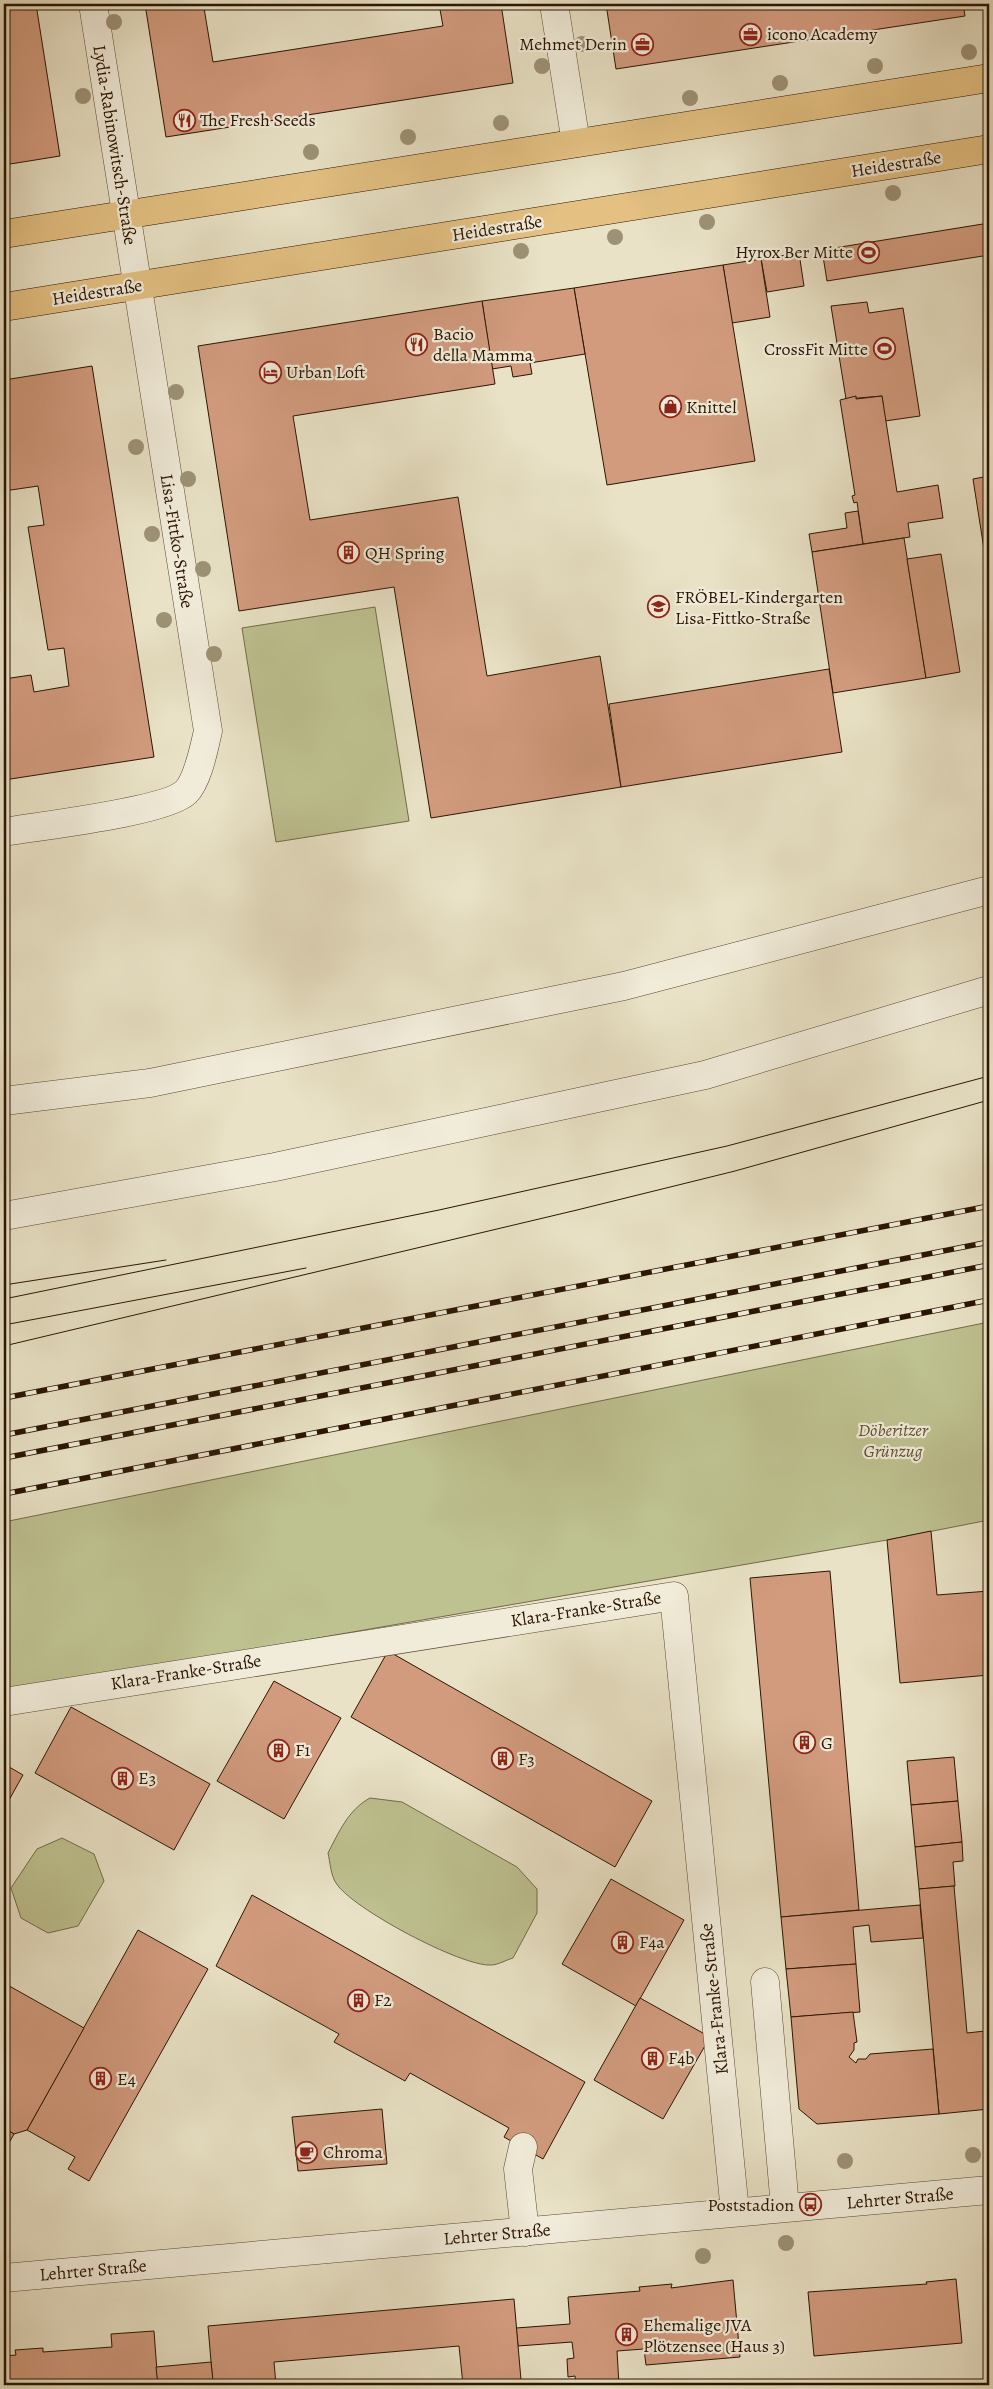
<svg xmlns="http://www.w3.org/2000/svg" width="993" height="2389" font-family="Alegreya,serif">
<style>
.green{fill:#bec190;stroke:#746b48}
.building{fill:#d29b7e;stroke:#2a1500}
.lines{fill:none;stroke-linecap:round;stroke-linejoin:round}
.minor-casing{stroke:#5a4832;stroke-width:29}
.major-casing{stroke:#2a1500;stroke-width:29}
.minor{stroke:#f1ecda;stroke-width:28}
.major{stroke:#e4c183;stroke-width:28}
.tram{stroke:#2a1500;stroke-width:1}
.rail-casing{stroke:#2a1500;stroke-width:5.5}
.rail{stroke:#f1ecda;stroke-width:4;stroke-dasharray:11;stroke-linecap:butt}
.tree{fill:#9d9275}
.labels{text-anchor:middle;stroke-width:4.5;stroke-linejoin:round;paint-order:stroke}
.poi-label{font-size:18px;fill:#2a1500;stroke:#f1ecda;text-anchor:start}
.street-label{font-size:18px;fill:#2a1500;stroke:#f1ecda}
.park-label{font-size:18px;font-style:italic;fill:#5e5132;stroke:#f1ecda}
</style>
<rect width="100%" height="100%" fill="#e9e2c6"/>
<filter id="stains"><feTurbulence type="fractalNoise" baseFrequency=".004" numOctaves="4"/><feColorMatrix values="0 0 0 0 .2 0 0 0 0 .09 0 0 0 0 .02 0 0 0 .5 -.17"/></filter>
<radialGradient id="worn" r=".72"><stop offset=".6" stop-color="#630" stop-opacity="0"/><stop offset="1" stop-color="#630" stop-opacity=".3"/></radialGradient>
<g class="green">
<path d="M375,607l34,214 -133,21 -34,-214z"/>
<path d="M989,1322v198l-102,20 -883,152v-170z"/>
<path d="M370,1798l32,4 115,65 20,22v24l-24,45c-7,2 -15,7 -22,7 -29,2 -140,-57 -155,-82 -5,-7 -6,-21 -8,-30 11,-21 20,-43 42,-55z"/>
<path d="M62,1838l32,16 10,27 -26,45 -30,7 -27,-15 -10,-30 26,-39z"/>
</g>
<g class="building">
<path d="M4,4h32l24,152 -56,9z"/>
<path d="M145,4h74l-15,4 9,54 230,-36 -4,-22h62l12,79 -347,54z"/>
<path d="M606,4h357l2,12 -349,53z"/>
<path d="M989,223v32l-162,26 -5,-31z"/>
<path d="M799,253l5,33 -37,6 -6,-33z"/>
<path d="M761,259l9,58 -38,6 -9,-58z"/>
<path d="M723,265l32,196 -148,24 -33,-197z"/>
<path d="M574,288l11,66 -55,9 2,11 -19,3 -2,-11 -19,3 -10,-68z"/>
<path d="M482,301l13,83 -202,32 17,104 148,-23 29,179 113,-20 21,131 -190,31 -37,-231 -155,24 -41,-265z"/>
<path d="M867,302l2,11 34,-5 17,108 -35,5 -3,-25 -36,3 -15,-93z"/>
<path d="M92,366l62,391 -150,23v-101l27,-4 3,17 35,-6 -5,-38 -16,2 -20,-123 16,-2 -6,-39 -34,5v-111z"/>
<path d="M856,396v3l26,-3 15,96 41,-7 5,33 -35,5 2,14 -47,7 -6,-42 -3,1 -2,-7 3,-1 -15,-95z"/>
<path d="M989,476v105l-16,-102z"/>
<path d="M858,511l5,33 -51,8 -3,-18 38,-6 -2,-15z"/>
<path d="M904,538l22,140 -93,15 -21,-141z"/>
<path d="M941,554l19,118 -34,6 -19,-119z"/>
<path d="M829,669l13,83 -221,35 -12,-83z"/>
<path d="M931,1531l6,64 52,-4v84l-89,8 -13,-143z"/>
<path d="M830,1571l29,339 -78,7 -31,-339z"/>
<path d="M388,1651l264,150 -37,66 -264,-150z"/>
<path d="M274,1681l67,37 -57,101 -67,-38z"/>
<path d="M71,1707l139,77 -36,66 -139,-77z"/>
<path d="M954,1757l4,44 -47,4 -4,-44z"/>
<path d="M4,1764l19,11 -19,34z"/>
<path d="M958,1801l4,41 -47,5 -4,-42z"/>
<path d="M962,1842l1,19 -10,1 2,24 -36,3 -4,-42z"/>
<path d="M611,1879l73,41 -48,86 -74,-42z"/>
<path d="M954,1886l13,147 18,-2 4,2v76l-50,5 -20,-225z"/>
<path d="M252,1895l333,187 -42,77 -39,-22 5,-9 -99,-55 -5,8 -71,-39 5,-8 -123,-68z"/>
<path d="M920,1905l3,33 -52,4 -2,-17 -16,2 3,37 -70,5 -5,-52z"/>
<path d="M138,1930l70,39 -119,212 -21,-12 7,-12 -48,-27z"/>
<path d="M856,1964l4,48 -69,5 -5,-48z"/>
<path d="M4,1983l80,45 -57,102 -13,4 -10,-6z"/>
<path d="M640,1998l70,39 -47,82 -69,-39z"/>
<path d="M853,2012l4,30 -3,1v7l-5,7 7,6 2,-4h8l4,-5 63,-5 6,65 -122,10 -18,-15 -8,-92z"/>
<path d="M382,2109l5,55 -89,7 -6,-54z"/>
<path d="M4,2128l10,6 -10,18z"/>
<path d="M956,2279l6,64 -148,13 -6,-64 119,-8 -1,-2z"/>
<path d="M733,2280l7,77 -94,8 -2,-16 -27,2 2,34h7h-50l-1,-9 -7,1 -1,-18 7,-1 -2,-16 -54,4 -2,-18 54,-4 -2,-27 72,-6 -1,-4 33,-3 -1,4z"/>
<path d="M514,2299l7,81 -58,5 -4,-39 -185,16 2,23h-63l-5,-59z"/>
<path d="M154,2331l4,54h-154v-29l12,-1 -1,-5 28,-2v4l69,-5 -1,-13z"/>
<path d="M211,2362l2,19 -55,4 -2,-18z"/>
</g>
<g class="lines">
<defs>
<g id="minor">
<path d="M554,4l22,139"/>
<path d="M4,832c34,-6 162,-20 182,-40 12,-12 18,-44 22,-61l-115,-727"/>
<path d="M4,1101l146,-18 474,-97 365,-96"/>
<path d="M4,1216l271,-49 430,-92 284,-85"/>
<path d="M4,1702l670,-106 61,616"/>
<path d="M765,1982l20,225"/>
<path d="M523,2147l-5,22 7,63"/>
<path d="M4,2278l985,-88"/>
</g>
<g id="major">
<path d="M4,234l985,-156"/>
<path d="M4,307l985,-158"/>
</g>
</defs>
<use href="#minor" class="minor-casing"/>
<use href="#major" class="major-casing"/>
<use href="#minor" class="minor"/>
<use href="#major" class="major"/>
<g class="tram">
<path d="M4,1285l162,-25"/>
<path d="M4,1299l435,-89 288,-64 262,-70"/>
<path d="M4,1325l302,-57"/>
<path d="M4,1346l573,-136 158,-39 254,-71"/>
</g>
<defs>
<g id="rail">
<path d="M4,1398l985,-192"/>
<path d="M4,1435l985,-193"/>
<path d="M4,1458l985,-193"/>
<path d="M4,1494l985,-194"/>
</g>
</defs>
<use href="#rail" class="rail-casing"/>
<use href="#rail" class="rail"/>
</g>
<g class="tree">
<circle cx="114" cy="22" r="8"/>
<circle cx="582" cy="44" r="8"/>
<circle cx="969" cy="52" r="8"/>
<circle cx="542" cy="66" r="8"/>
<circle cx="875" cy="66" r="8"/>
<circle cx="780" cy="83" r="8"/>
<circle cx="83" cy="96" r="8"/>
<circle cx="690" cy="98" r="8"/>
<circle cx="501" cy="123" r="8"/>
<circle cx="408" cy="137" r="8"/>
<circle cx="311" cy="152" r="8"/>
<circle cx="893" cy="193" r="8"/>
<circle cx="707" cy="222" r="8"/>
<circle cx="615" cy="237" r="8"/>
<circle cx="521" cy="251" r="8"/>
<circle cx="176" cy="392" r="8"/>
<circle cx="136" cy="447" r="8"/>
<circle cx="188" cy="479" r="8"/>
<circle cx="152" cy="534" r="8"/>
<circle cx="203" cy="569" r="8"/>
<circle cx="164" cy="620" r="8"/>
<circle cx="214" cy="654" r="8"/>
<circle cx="973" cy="2155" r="8"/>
<circle cx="845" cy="2161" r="8"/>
<circle cx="786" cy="2243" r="8"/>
<circle cx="703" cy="2256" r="8"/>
</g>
<defs>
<symbol id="office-ring" viewBox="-11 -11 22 22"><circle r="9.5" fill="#f1ecda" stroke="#8f2418" stroke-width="1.5"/><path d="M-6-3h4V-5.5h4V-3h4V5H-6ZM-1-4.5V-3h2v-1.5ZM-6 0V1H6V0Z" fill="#8f2418"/></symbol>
<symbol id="restaurant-ring" viewBox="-11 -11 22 22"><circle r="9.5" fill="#f1ecda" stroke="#8f2418" stroke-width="1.5"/><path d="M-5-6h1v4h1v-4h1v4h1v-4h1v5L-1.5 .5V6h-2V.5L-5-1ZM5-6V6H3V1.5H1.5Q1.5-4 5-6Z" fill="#8f2418"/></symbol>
<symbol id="stadium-ring" viewBox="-11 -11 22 22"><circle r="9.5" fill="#f1ecda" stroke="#8f2418" stroke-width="1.5"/><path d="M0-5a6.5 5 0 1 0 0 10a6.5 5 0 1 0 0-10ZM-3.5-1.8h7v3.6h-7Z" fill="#8f2418"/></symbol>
<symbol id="hotel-ring" viewBox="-11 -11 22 22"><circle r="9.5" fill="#f1ecda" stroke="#8f2418" stroke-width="1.5"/><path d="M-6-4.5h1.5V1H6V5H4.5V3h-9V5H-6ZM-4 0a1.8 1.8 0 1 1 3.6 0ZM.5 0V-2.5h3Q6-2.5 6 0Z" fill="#8f2418"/></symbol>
<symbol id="shop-ring" viewBox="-11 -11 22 22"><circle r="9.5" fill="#f1ecda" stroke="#8f2418" stroke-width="1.5"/><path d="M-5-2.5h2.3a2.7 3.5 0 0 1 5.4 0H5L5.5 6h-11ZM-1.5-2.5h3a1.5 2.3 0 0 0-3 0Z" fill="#8f2418"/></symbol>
<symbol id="building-ring" viewBox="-11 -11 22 22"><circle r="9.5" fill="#f1ecda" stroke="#8f2418" stroke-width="1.5"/><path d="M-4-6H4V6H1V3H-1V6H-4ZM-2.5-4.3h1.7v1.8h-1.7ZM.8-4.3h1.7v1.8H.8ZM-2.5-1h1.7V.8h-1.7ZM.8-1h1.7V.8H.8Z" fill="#8f2418"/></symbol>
<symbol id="school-ring" viewBox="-11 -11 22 22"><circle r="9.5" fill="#f1ecda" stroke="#8f2418" stroke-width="1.5"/><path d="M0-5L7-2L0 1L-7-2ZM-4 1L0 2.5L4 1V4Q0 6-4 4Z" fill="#8f2418"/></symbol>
<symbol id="cafe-ring" viewBox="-11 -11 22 22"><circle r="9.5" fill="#f1ecda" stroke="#8f2418" stroke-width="1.5"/><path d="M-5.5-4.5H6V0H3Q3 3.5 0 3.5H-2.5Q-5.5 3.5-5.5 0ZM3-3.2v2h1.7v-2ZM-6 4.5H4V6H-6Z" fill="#8f2418"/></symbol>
<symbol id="bus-ring" viewBox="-11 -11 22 22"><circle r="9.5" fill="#f1ecda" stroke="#8f2418" stroke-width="1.5"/><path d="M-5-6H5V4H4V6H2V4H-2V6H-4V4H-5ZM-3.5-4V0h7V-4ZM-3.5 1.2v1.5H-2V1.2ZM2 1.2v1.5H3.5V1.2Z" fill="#8f2418"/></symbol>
</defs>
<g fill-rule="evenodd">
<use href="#office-ring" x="738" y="22" width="25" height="25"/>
<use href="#office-ring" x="630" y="32" width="25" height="25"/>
<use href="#restaurant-ring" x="172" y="108" width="25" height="25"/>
<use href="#stadium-ring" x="856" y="240" width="25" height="25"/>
<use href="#restaurant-ring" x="404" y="332" width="25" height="25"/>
<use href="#stadium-ring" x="872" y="336" width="25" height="25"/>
<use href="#hotel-ring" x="258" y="360" width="25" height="25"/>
<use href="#shop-ring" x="658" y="394" width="25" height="25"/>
<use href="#building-ring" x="336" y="540" width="25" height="25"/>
<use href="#school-ring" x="646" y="594" width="25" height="25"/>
<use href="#building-ring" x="792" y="1730" width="25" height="25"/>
<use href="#building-ring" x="266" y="1738" width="25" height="25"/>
<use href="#building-ring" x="490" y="1746" width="25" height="25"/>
<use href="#building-ring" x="110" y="1766" width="25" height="25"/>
<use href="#building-ring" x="610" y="1930" width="25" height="25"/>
<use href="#building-ring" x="346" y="1988" width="25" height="25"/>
<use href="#building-ring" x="640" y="2046" width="25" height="25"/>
<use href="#building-ring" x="88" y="2066" width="25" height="25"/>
<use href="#cafe-ring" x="294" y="2140" width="25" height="25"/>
<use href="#bus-ring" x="798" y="2192" width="25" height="25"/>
<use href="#building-ring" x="614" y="2322" width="25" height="25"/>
</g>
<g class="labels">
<g class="poi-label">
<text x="767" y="40">icono Academy</text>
<text x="627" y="50" text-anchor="end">Mehmet Derin</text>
<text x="200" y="126">The Fresh Seeds</text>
<text x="853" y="258" text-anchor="end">Hyrox Ber Mitte</text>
<text x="433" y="340">Bacio<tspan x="433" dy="21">della Mamma</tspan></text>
<text x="868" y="355" text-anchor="end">CrossFit Mitte</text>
<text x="286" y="378">Urban Loft</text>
<text x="686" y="413">Knittel</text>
<text x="365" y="559">QH Spring</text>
<text x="675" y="603">FRÖBEL-Kindergarten<tspan x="675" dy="21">Lisa-Fittko-Straße</tspan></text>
<text x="821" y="1749">G</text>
<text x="295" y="1756">F1</text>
<text x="518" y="1765">F3</text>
<text x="138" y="1784">E3</text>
<text x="639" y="1948">F4a</text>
<text x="374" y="2006">F2</text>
<text x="668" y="2064">F4b</text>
<text x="117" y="2085">E4</text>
<text x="323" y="2158">Chroma</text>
<text x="794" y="2211" text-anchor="end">Poststadion</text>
<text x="643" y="2331">Ehemalige JVA<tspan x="643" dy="21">Plötzensee (Haus 3)</tspan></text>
</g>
<g class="street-label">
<text transform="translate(115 145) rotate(81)" y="6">Lydia-Rabinowitsch-Straße</text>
<text transform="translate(896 164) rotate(-9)" y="6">Heidestraße</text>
<text transform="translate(497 228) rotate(-9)" y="6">Heidestraße</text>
<text transform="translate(97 292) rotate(-9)" y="6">Heidestraße</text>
<text transform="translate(177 541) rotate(81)" y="6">Lisa-Fittko-Straße</text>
<text transform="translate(586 1609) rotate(-9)" y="6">Klara-Franke-Straße</text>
<text transform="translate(186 1672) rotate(-9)" y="6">Klara-Franke-Straße</text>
<text transform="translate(714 1999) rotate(-96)" y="6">Klara-Franke-Straße</text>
<text transform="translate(900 2198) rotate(-5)" y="6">Lehrter Straße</text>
<text transform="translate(497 2234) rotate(-5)" y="6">Lehrter Straße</text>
<text transform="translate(93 2270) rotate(-5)" y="6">Lehrter Straße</text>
</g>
<g class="park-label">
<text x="893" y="1436">Döberitzer<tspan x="893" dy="21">Grünzug</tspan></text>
</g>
</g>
<rect width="993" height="2389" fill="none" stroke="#e9e2c6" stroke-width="20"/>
<rect x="5" y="5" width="983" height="2379" fill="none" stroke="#2a1500" stroke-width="2.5"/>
<rect x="10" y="10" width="973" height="2369" fill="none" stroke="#2a1500"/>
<rect width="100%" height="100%" filter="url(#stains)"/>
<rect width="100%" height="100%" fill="url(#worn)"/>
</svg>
